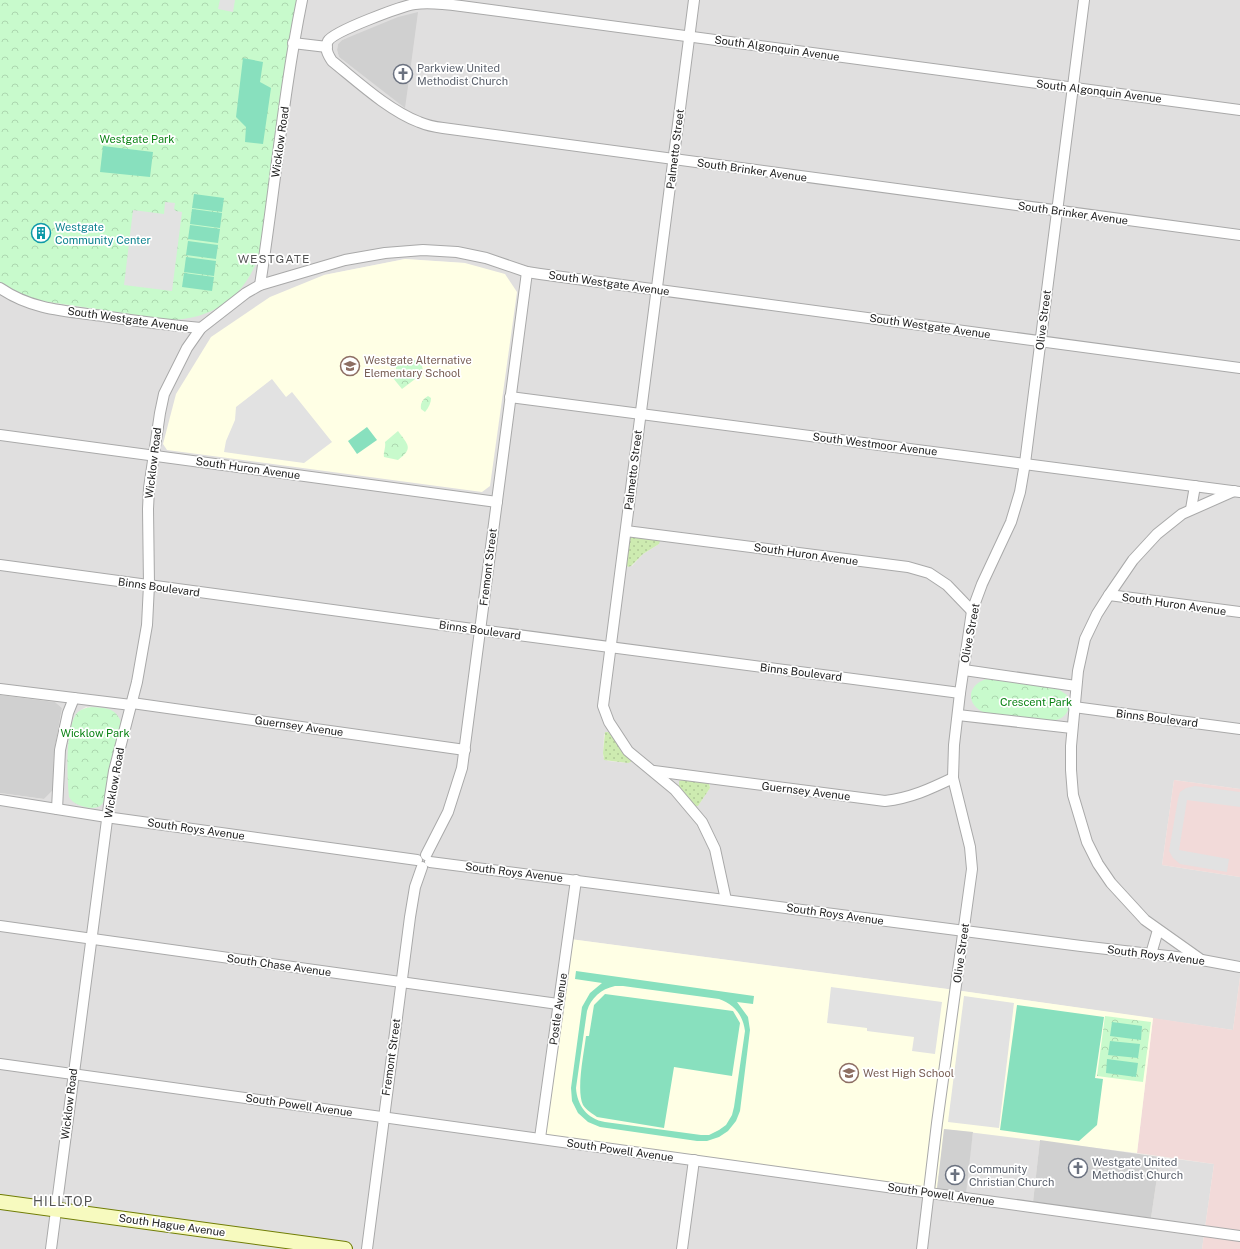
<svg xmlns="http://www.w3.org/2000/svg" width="1240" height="1249" font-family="'Public Sans',sans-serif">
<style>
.residential{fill:#e0dfdf;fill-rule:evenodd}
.commercial{fill:#f2dad9}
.education{fill:#ffffe5}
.religious{fill:#d0d0d0}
.grass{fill:url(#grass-dots)}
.park{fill:url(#park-crowns)}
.pitch{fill:#88e0be;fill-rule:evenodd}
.parking{fill:#e2e2e2}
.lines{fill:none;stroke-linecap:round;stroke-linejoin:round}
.street-casing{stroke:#a9a9a9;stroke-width:12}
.secondary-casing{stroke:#707d05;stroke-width:16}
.street{stroke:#fff;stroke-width:10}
.secondary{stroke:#f7fabf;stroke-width:14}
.labels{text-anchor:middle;stroke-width:3.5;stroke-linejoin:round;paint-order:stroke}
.street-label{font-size:11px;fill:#222;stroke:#fff}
.worship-label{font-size:11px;fill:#5b616d;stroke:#fff;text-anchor:start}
.park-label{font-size:11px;fill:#0c8416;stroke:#fff}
.culture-label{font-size:11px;fill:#0d838f;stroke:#fff;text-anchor:start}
.education-label{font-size:11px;fill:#785e54;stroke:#fff;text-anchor:start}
.neighbourhood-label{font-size:12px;letter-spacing:1px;fill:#555;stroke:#fff}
.quarter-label{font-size:13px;letter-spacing:1px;fill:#555;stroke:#fff}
</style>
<defs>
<pattern id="grass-dots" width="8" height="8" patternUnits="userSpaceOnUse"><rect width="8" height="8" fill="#cdebb0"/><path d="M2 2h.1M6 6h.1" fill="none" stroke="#b0c997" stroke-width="1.8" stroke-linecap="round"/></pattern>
<pattern id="park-crowns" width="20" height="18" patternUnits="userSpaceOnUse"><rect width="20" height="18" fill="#c8facc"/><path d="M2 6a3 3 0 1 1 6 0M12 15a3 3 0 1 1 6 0" fill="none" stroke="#acd6af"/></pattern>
</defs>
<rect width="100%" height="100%" fill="#f2efe9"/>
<path class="residential" d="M297,0h943v789l-66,-9 -12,85 78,12v100l-7,53 -278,-40 -385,-51 395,254 8,-61 67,8 -7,62 118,16 9,-61 54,7 -12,85h-1202v-456l44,6 9,-9 1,-38 8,-44 -7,-6 -55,-7v-413l7,5 19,9 16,5 128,19zM362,33l43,74 -66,-50 -2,-7 1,-6 4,-4zM405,259l60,4 -141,12zM635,536l24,8 -16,10 -11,12zM86,707h5l-23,48 1,-16 5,-21 7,-8zM604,734h7l10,15 9,7 1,6 -3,1 -20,-2 -5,-4zM682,780l27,3 1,2v3l-12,18h-3l-6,-9 -10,-16z"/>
<g class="commercial">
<path d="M1174,780l66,9v88l-78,-12z"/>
<path d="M1240,977v272h-38l12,-85 -77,-11 16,-135 80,12z"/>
</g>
<g class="education">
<path d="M405,259l60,4 40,11 12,18 -27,194 -8,6 -315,-42 -4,-6 13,-50 35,-57 59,-40 54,-22z"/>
<path d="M570,939l385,51 198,28 -16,135 -193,-24 -7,60 -393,-53z"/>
</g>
<g class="religious">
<path d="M418,12l-6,45 -7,51 -66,-51 -2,-7 1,-6 4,-4 56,-23z"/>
<path d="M0,695l55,7 7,6 -8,44 -1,38 -9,9 -44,-6z"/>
<path d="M944,1129l29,3 -7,61 -29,-4z"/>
<path d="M1040,1140l120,17 -9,61 -118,-16z"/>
</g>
<g class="grass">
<path d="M631,537l28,2 1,2 -1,3 -16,10 -12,12 -3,1 -2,-3 3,-25z"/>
<path d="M605,732h3c5,4 8,10 12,15 3,5 8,7 11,12v3l-3,1 -24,-3 -1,-7z"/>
<path d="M682,780l27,3 1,5 -12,18h-3l-16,-19v-6z"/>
</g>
<g class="park">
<path d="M0,0h297l-37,252c-13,43 -46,67 -90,68l-128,-19c-15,-5 -29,-10 -42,-19z"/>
<path d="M410,360c9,-1 13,4 13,13l-21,16 -9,-11v-3l3,-2v-6c5,-4 9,-4 14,-7z"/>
<path d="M428,396l3,2c0,5 -2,9 -6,14l-4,-3c-1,-6 2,-10 7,-13z"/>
<path d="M398,431c10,14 16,17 0,29l-14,-3c-1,-5 2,-9 1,-15z"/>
<path d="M986,679l69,8 12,8 2,13c-2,5 -5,9 -10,11 -12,6 -61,-5 -76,-7 -18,-9 -15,-27 3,-33z"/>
<path d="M91,707c14,1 24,0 30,15l-16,78c-2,3 -4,6 -7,7 -9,3 -25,-2 -29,-10 -2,-19 -4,-69 8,-84 4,-4 9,-5 14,-6z"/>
<path d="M1105,1016l46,6 -8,60 -46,-6z"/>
</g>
<g class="pitch">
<path d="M243,58l20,4 -3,20 11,6 -8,56 -18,-2 1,-15 -10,-10z"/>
<path d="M103,146l50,6 -3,25 -50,-5z"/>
<path d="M194,194l30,4 -2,14 -30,-4z"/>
<path d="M192,209l30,4 -2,15 -30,-4z"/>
<path d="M190,225l30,4 -2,14 -30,-4z"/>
<path d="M188,241l30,4 -2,14 -30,-4z"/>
<path d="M186,257l30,4 -2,15 -30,-4z"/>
<path d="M184,273l30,4 -2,14 -30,-4z"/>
<path d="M367,427l10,13 -20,14 -9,-13z"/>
<path d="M576,971l178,25 -1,8 -16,-2 11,15 2,13 -10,81 -4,10 -8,10 -9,6 -12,4h-10l-97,-14 -12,-5 -10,-9 -6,-12 -1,-13 11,-81 8,-14 12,-10 -27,-4zM615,986h8l96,13c15,5 24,16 26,32l-11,76 -2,8 -6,10 -7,5 -10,5h-8l-96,-13c-18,-3 -28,-17 -29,-34l11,-77c4,-13 14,-22 28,-25z"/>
<path d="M605,994l128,17 7,12 -8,53 -58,-9 -10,61 -67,-11c-4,-3 -11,-7 -14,-12 -7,-15 1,-52 3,-69h3l5,-31z"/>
<path d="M1017,1005l87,12 -9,61 8,1 -6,46 -18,16 -79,-11z"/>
<path d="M1112,1022l30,4 -1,14 -31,-4z"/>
<path d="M1110,1041l30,3 -2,14 -30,-3z"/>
<path d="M1107,1059l31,4 -2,14 -30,-4z"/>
</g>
<g class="parking">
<path d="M220,0h15l-2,12 -15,-3z"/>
<path d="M165,202l10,1 -1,6 2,2 6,1 -10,79 -48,-6 9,-75 31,4z"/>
<path d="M272,379l14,18 6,-5 40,50 -28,21 -80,-11 2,-11 9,-21 1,-13z"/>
<path d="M1195,786l45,6v15l-53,-7 -8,50 50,9 -2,13 -47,-8 -7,-6 -4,-7 9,-52 2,-7 6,-4z"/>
<path d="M831,987l111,15 -7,52 -23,-3 2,-14 -47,-6v-3l-40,-5z"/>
<path d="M964,996l50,7 -15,125 -51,-6z"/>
</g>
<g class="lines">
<defs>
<g id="street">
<path d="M694,0l-91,706 6,16 19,29 47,39 27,32 13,27 11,51"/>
<path d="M293,43l34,4"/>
<path d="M1240,110l-779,-104c-15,-2 -31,-4 -46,-2 -13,2 -81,27 -87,37 -4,7 0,14 4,20 25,20 56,49 87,61 7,3 16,5 24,6l797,107"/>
<path d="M260,285c15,-95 23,-191 42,-285"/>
<path d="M0,288c32,22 66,23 103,28 32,5 65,9 98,12"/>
<path d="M510,397l730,95"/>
<path d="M0,435l497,67"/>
<path d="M1191,509l4,-23"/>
<path d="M626,531l282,36 21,6 18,12 25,26"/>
<path d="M0,565l480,65 480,63"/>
<path d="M1109,595l131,17"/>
<path d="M964,670l112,16"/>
<path d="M0,689l131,16"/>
<path d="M132,703l333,47"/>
<path d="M1074,707l166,22"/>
<path d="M958,715l114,13"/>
<path d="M654,771l231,30c26,-3 45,-12 68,-23"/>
<path d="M0,800l113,18 304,42"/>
<path d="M57,809l3,-59 8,-37 6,-15"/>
<path d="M426,855l22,-43 14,-44 65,-496"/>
<path d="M430,862l651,84 121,14 38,7"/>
<path d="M0,926l558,78"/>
<path d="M1151,954l7,-24"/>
<path d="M1200,959l-55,-39 -34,-37 -13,-19 -11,-22 -14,-47 -2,-25v-24l7,-75 7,-32 12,-25 12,-19 24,-35 24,-26 25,-20 52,-23"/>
<path d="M0,1064l1240,172"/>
<path d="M540,1138l36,-258"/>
<path d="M51,1249l59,-452 4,-26 23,-89 10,-57 2,-40 -1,-76 1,-21 11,-75 4,-19 23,-46 14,-20 45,-35 14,-8 85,-25 40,-7 38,-3 34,2 29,6 41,14 13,2 700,94"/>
<path d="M367,1249l43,-332 5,-30 7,-20"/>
<path d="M682,1249l12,-89"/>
<path d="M922,1249l15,-126 35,-254 -2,-22 -17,-69 1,-33 6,-52 12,-82 10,-27 29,-62 9,-30 5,-29 59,-463"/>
</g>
<path id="secondary" d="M0,1202l345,47"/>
</defs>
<use href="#street" class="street-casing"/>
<use href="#secondary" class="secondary-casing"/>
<use href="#street" class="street"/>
<use href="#secondary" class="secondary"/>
</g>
<defs>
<symbol id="church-ring" viewBox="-11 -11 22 22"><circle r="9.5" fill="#fff" stroke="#6b7280" stroke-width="1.5"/><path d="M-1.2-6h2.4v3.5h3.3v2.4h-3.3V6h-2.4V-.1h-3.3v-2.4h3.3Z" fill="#6b7280"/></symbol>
<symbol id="building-ring" viewBox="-11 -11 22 22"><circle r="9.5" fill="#fff" stroke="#0f9aa8" stroke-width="1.5"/><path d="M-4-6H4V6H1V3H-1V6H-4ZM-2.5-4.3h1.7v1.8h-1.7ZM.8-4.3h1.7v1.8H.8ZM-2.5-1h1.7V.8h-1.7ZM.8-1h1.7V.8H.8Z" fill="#0f9aa8"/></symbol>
<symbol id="school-ring" viewBox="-11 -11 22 22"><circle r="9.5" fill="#fff" stroke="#8d6e63" stroke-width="1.5"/><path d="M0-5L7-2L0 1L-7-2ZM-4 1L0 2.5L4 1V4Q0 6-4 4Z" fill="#8d6e63"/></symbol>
</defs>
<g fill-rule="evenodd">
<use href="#church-ring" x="392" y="63" width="22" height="22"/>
<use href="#building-ring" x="30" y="222" width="22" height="22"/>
<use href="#school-ring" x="339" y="355" width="22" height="22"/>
<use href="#school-ring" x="838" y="1062" width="22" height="22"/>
<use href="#church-ring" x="1067" y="1157" width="22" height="22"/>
<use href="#church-ring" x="944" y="1164" width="22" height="22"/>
</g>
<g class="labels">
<g class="street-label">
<text transform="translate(777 48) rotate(8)" y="4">South Algonquin Avenue</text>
<text transform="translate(1099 91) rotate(7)" y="4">South Algonquin Avenue</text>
<text transform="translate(280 142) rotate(-82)" y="4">Wicklow Road</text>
<text transform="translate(675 149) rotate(-83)" y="4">Palmetto Street</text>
<text transform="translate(752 170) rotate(8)" y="4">South Brinker Avenue</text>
<text transform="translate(1073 213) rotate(8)" y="4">South Brinker Avenue</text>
<text transform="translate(609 283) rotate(8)" y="4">South Westgate Avenue</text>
<text transform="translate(128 319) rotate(8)" y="4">South Westgate Avenue</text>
<text transform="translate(1043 320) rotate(-83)" y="4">Olive Street</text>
<text transform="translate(930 326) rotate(8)" y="4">South Westgate Avenue</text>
<text transform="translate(875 444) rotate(7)" y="4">South Westmoor Avenue</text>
<text transform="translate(153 463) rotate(-83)" y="4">Wicklow Road</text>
<text transform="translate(248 468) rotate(8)" y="4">South Huron Avenue</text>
<text transform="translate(633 470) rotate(-83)" y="4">Palmetto Street</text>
<text transform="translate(806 554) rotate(8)" y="4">South Huron Avenue</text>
<text transform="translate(488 567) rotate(-83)" y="4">Fremont Street</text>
<text transform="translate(159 587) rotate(8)" y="4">Binns Boulevard</text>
<text transform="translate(1174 604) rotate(8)" y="4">South Huron Avenue</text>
<text transform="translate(480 630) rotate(8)" y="4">Binns Boulevard</text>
<text transform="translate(970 633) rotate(-79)" y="4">Olive Street</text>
<text transform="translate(801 672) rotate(7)" y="4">Binns Boulevard</text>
<text transform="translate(1157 718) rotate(7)" y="4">Binns Boulevard</text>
<text transform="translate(299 726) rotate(8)" y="4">Guernsey Avenue</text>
<text transform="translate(114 783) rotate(-80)" y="4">Wicklow Road</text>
<text transform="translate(806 791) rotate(7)" y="4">Guernsey Avenue</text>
<text transform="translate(196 829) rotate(8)" y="4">South Roys Avenue</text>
<text transform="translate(514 872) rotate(7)" y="4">South Roys Avenue</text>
<text transform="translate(835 914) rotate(8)" y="4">South Roys Avenue</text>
<text transform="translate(961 953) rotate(-82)" y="4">Olive Street</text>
<text transform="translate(1156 955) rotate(7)" y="4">South Roys Avenue</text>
<text transform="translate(279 965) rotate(8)" y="4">South Chase Avenue</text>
<text transform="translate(558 1009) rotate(-82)" y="4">Postle Avenue</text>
<text transform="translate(391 1057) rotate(-82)" y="4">Fremont Street</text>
<text transform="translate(69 1104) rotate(-83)" y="4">Wicklow Road</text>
<text transform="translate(299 1105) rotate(8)" y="4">South Powell Avenue</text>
<text transform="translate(620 1150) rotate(8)" y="4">South Powell Avenue</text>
<text transform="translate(941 1194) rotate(8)" y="4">South Powell Avenue</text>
<text transform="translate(172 1225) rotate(8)" y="4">South Hague Avenue</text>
</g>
<g class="worship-label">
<text x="417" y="72">Parkview United<tspan x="417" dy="13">Methodist Church</tspan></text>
<text x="1092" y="1166">Westgate United<tspan x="1092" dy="13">Methodist Church</tspan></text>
<text x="969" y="1173">Community<tspan x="969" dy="13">Christian Church</tspan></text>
</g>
<g class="park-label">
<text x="137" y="143">Westgate Park</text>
<text x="1036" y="706">Crescent Park</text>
<text x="95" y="737">Wicklow Park</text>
</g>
<g class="culture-label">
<text x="55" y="231">Westgate<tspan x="55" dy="13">Community Center</tspan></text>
</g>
<g class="education-label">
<text x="364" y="364">Westgate Alternative<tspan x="364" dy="13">Elementary School</tspan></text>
<text x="863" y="1077">West High School</text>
</g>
<g class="neighbourhood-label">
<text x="274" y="263">WESTGATE</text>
</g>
<g class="quarter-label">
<text x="63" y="1206">HILLTOP</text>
</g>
</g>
</svg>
